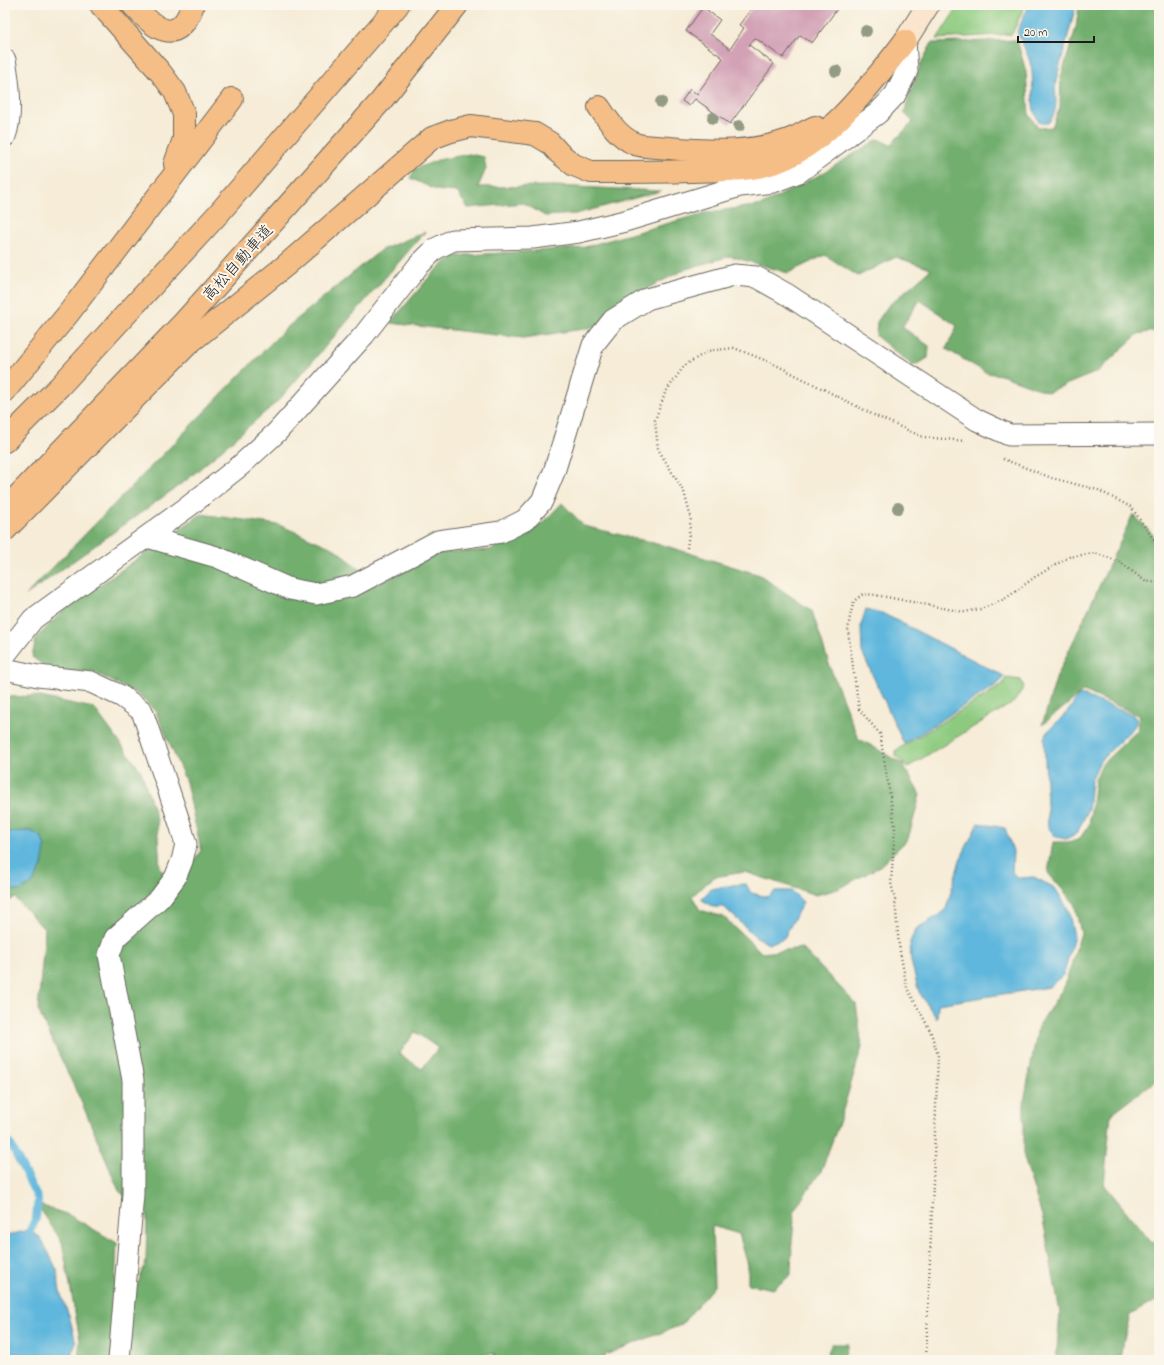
<svg xmlns="http://www.w3.org/2000/svg" width="1164" height="1365" font-family="'Indie Flower','Klee One',sans-serif">
<style>
.green{fill:#8dca7f;stroke:#54734e}
.forest{fill:#72ae6e;stroke:#476545;fill-rule:evenodd}
.water{fill:#60b7dd;stroke:#3e6a7c}
.lines{fill:none;stroke-linecap:round;stroke-linejoin:round}
.stream{stroke:#60b7dd;stroke-width:8}
.building{fill:#d2a1b5}
.street-casing{stroke:#68655d;stroke-width:23}
.secondary-casing{stroke:#68655d;stroke-width:24}
.highway-casing{stroke:#68655d;stroke-width:24}
.path{stroke:#68655d;stroke-width:2.5;stroke-dasharray:1 3;stroke-linecap:butt}
.street{stroke:#fff;stroke-width:21}
.secondary{stroke:#fbe5cf;stroke-width:22}
.highway{stroke:#f5be86;stroke-width:22}
.tree{fill:#949b83}
.labels{text-anchor:middle;stroke-width:4;stroke-linejoin:round;paint-order:stroke}
.street-label{font-size:16px;fill:#1c1c1c;stroke:#fbf7ec}
</style>
<rect width="100%" height="100%" fill="#fbf7ec"/>
<filter id="ink" filterUnits="userSpaceOnUse"><feTurbulence type="fractalNoise" baseFrequency=".025" numOctaves="2"/><feDisplacementMap in="SourceGraphic" scale="8" xChannelSelector="R" yChannelSelector="G"/><feConvolveMatrix kernelMatrix="1 2 1 2 8 2 1 2 1" color-interpolation-filters="sRGB"/></filter>
<filter id="wash" filterUnits="userSpaceOnUse"><feTurbulence type="fractalNoise" baseFrequency=".012" numOctaves="4" result="noise"/><feDisplacementMap in="SourceGraphic" scale="16" xChannelSelector="R" yChannelSelector="G"/><feGaussianBlur stdDeviation="0.9" result="paint"/><feColorMatrix in="noise" values="0 0 0 0 0 0 0 0 0 0 0 0 0 0 0 0 0 1.4 0 .05"/><feComposite in="paint" operator="in"/></filter>
<g filter="url(#wash)">
<rect width="100%" height="100%" fill="#f6ecd7"/>
<g class="green">
<path d="M959,5h66l-13,29 -75,5z"/>
<path d="M1006,678l15,2 3,7 -10,15 -106,65 -12,-11 -1,-5 107,-66z"/>
</g>
<g class="forest">
<path d="M1079,5h80v329l-5,-3 -16,3 -41,38 -49,20 -47,-17 -14,-2 -41,-24 11,-23 -37,-26 -18,27 27,19 -1,12 -15,8 -37,-30 1,-14 11,-16 43,-37 -35,-12 -38,19 -33,-21 -37,18 -58,-17 -44,13 -48,24 -42,34 -73,11 -133,-15 41,-48 22,-19 128,-8 127,-36 54,-7 61,-32 55,-34 12,6 23,-23 -9,-9 17,-50 11,-20 85,-3 9,32 3,43 9,13 14,-1 8,-20 1,-30 15,-49z"/>
<path d="M469,154l15,3 2,12 -8,18 77,-1 106,5 -85,23 -31,2 -22,-13 -55,5 -11,-16 -21,-2 -26,-12 5,-9 23,-9z"/>
<path d="M425,232l-147,169 -90,78 -162,116 259,-266 96,-79z"/>
<path d="M562,503l22,23 82,20 94,29 52,36 18,56 28,71 45,26 17,31 -12,44 -29,28 -41,22 -22,6 -71,-23 -31,5 -22,19 8,14 24,7 38,36 40,-5 54,56 6,43 -23,76 -18,48 -26,38 -3,33 -1,33 -18,14 -25,-5v-19l-9,-31 -27,-8 2,60 -33,39 -76,30v5h-112l2,-6 -47,1 -2,5h-368l2,-20 -18,-98 -25,-38 32,11 48,28 -2,44 21,2 10,-27 1,-48 -28,-23 -38,-90 -43,-91 7,-80 -30,-32 -10,5v-16l1,2 24,-58 -25,1v-135l30,-1 59,12 47,63 16,49 3,48 17,19 24,-37 -15,-68 -30,-70 -19,-18 -43,-22 -44,-2 -18,-13 4,-19 27,-27 138,-97 78,11 56,24 44,35 60,-31 51,-3 54,-28zM415,1032l23,16 -16,21 -23,-15z"/>
<path d="M1133,514l26,27v537l-48,36 -7,70 47,58 8,2v55l-29,16 -11,45h-63l4,-47 -17,-94 -19,-61v-56l14,-75 27,-42 16,-52 -7,-30 -26,-30 5,-31h15l12,-4 9,-13 6,-45 7,-16 35,-33 3,-15 -56,-25 -42,34 15,-49z"/>
<path d="M832,1344h16l-5,16h-19z"/>
</g>
<g class="water">
<path d="M1029,5h47c-6,24 -13,48 -19,72 -5,16 5,31 -9,46h-8c-11,-15 -6,-33 -8,-51 -1,-14 -10,-28 -15,-40z"/>
<path d="M866,609l16,4 122,63 -5,7 -95,61 -42,-92 -1,-27z"/>
<path d="M1078,696h7l48,19 4,5 -3,7 -34,34 -9,19 -3,30 -11,23 -11,6 -10,-2 -8,-10 -4,-89 4,-7 21,-21z"/>
<path d="M978,823l27,5 8,23 -1,21 6,6 16,-1 21,11 13,21 6,27 -10,38 -15,13 -111,17 -1,15 -18,-27 -8,-31 -1,-19 6,-13 20,-12 10,-8 14,-49z"/>
<path d="M30,831l11,5 4,11 -3,19 -10,18 -13,7 -13,-2 -1,-2v-55z"/>
<path d="M746,884l5,9 17,4 7,-6h17l11,11 -19,36 -16,6 -13,-8 -31,-29h-11l-12,-8 10,-10 22,-4z"/>
<path d="M29,1230l12,8 16,32 3,22 10,27 6,24 -5,13h-7v4h-14v-4l-45,-3v-117z"/>
</g>
<g class="lines">
<path class="stream" d="M5,1140l6,5 27,54 -2,19 -10,21"/>
</g>
<g id="blocks">
<path class="building" d="M754,5h86l-28,38 -12,-8 -17,23 -28,-20 -6,7 25,19 -44,60 -35,-25 -6,7 -7,-5 8,-12 7,5 26,-36 -37,-27 17,-24 17,13 -10,14 20,15 14,-21 -5,-3z"/>
</g>
</g>
<g filter="url(#ink)">
<use href="#blocks" fill-opacity="0" stroke="#68655d" stroke-width="1"/>
<g class="lines">
<defs>
<g id="street">
<path d="M5,60c4,21 8,56 0,76"/>
<path d="M147,537l70,20 73,32 26,5 37,-8 85,-45 63,-9 24,-12 17,-19 12,-29 39,-127 20,-25 34,-21 87,-24 22,2 32,18 189,125 32,15 150,-1"/>
<path d="M5,655l28,-36 156,-113 52,-41 36,-33 87,-97 54,-69 17,-17 18,-9 80,-2 46,-6 46,-11 115,-35 33,-4 26,-10 79,-59 17,-18 12,-24 -2,-30"/>
<path d="M5,669l33,7 53,6 30,14 21,15 38,113 6,20 -4,17 -7,17 -15,20 -45,40 -6,17 24,125v114l-14,166"/>
</g>
<path id="secondary" d="M905,41l23,-36"/>
<g id="highway">
<path d="M101,5l60,68 14,19 9,22v25l-9,25"/>
<path d="M133,5c22,24 44,43 60,0"/>
<path d="M599,107c10,15 19,29 36,37 8,3 24,3 34,4 41,4 88,6 127,-11 6,-3 12,-7 19,-10"/>
<path d="M5,391l63,-77 164,-215"/>
<path d="M5,441l55,-55 159,-173 179,-208"/>
<path d="M10,504l175,-183 196,-220 76,-96"/>
<path d="M5,530l183,-186 97,-78 147,-128 19,-7 20,-5 64,8 15,9 9,10 15,12 17,7c34,0 67,0 101,-1 26,-1 53,0 78,-7 53,-14 103,-82 135,-123"/>
</g>
</defs>
<use href="#street" class="street-casing"/>
<use href="#secondary" class="secondary-casing"/>
<use href="#highway" class="highway-casing"/>
<g class="path">
<path d="M1003,459l49,19 46,12 33,17 28,40"/>
<path d="M687,548l4,-30 -7,-26 -26,-43 -3,-29 10,-27 19,-27 24,-15 26,-3 38,15 104,53 47,21 42,4"/>
<path d="M926,1360l12,-305 -8,-25 -23,-42 -8,-42 -4,-46 -4,-17 4,-56 -15,-93 -21,-25 -11,-78 2,-15 4,-15 9,-7 13,1 88,17 17,-3 24,-10 30,-22 34,-20 26,-4 25,9 25,19 14,2"/>
</g>
<use href="#street" class="street"/>
<use href="#secondary" class="secondary"/>
<use href="#highway" class="highway"/>
</g>
<g class="tree">
<circle cx="866" cy="31" r="6"/>
<circle cx="836" cy="71" r="6"/>
<circle cx="661" cy="102" r="6"/>
<circle cx="713" cy="118" r="6"/>
<circle cx="739" cy="126" r="6"/>
<circle cx="898" cy="508" r="6"/>
</g>
</g>
<g class="labels">
<g class="street-label">
<text transform="translate(237 262) rotate(-48)" y="6">高松自動車道</text>
</g>
</g>
<rect width="1164" height="1365" fill="none" stroke="#fbf7ec" stroke-width="20"/>
<path d="M1018 36v6h76v-6" fill="none" stroke="#1c1c1c" stroke-width="2"/>
<text x="1024" y="36" font-size="12" fill="#1c1c1c" stroke="#fbf7ec" stroke-width="3" paint-order="stroke">20 m</text>
</svg>
